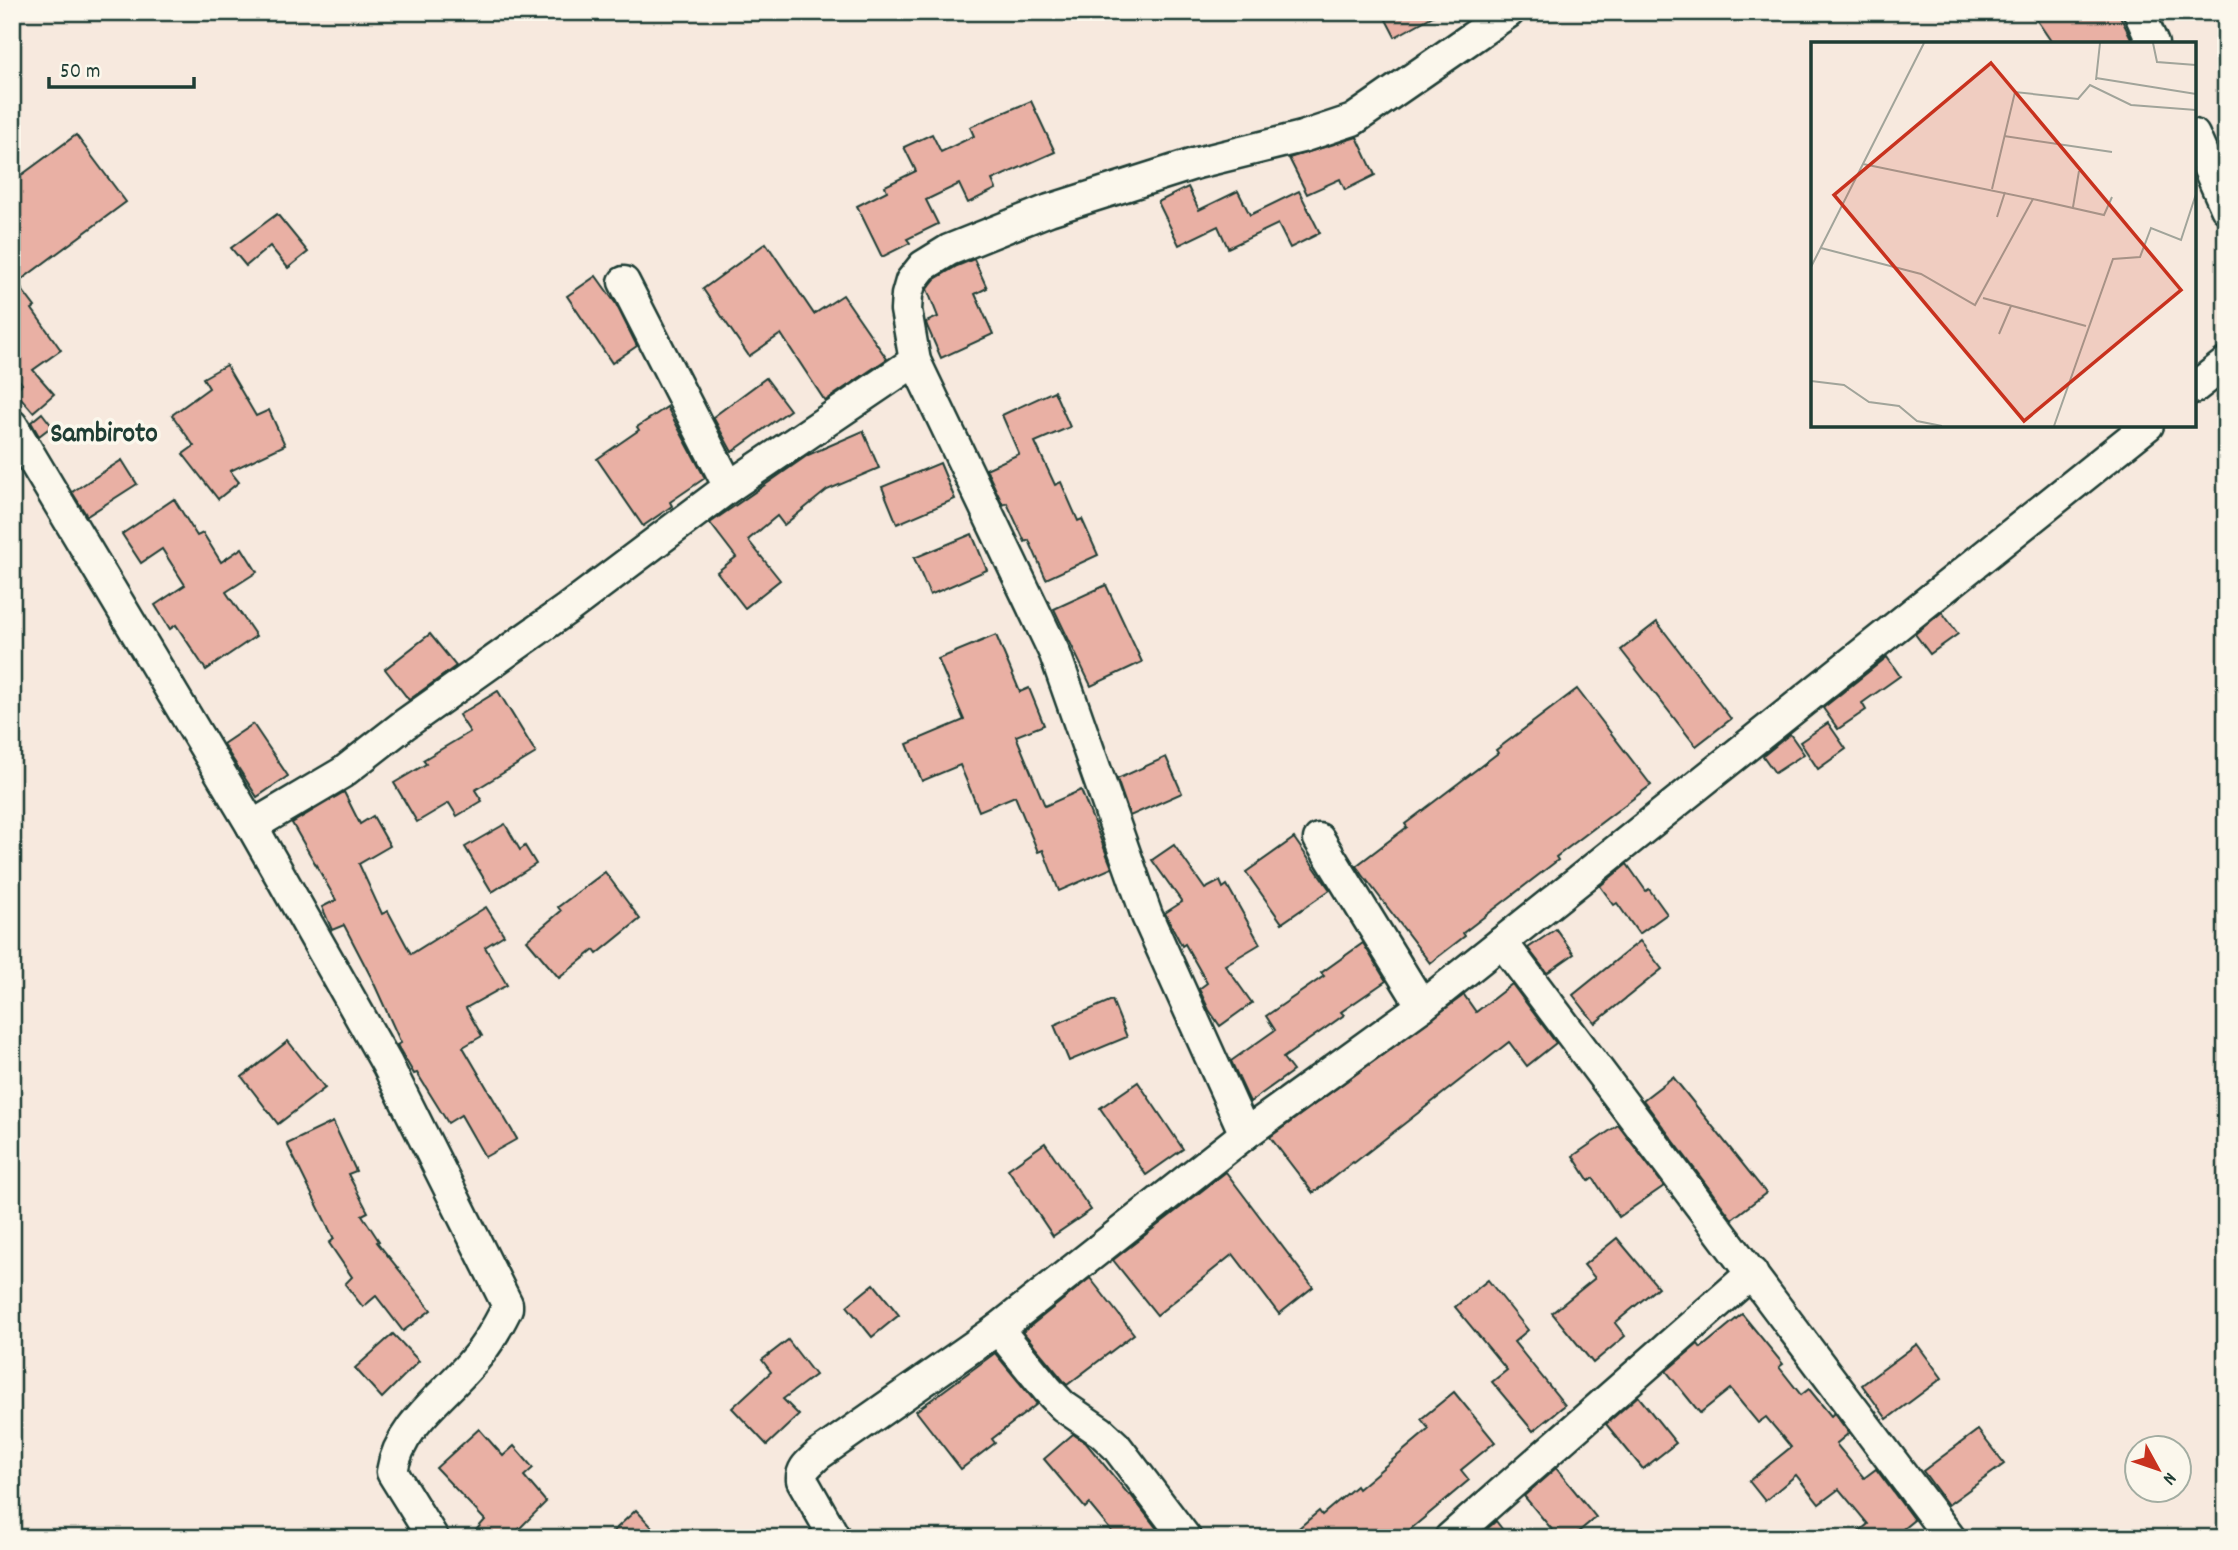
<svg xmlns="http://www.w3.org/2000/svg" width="2238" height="1550" font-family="Dekko,sans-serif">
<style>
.building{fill:#e9b0a4;stroke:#1f3d34;stroke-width:2}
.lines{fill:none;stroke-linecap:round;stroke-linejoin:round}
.minor-casing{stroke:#1f3d34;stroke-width:35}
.minor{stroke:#fbf7ec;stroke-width:30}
.labels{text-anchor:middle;stroke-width:7;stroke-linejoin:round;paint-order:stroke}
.quarter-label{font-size:28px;font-weight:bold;fill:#1f3d34;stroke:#fbf7ec}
.inset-road{fill:none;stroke:#a1a49a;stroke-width:2}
.view{fill:#c8321e;fill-opacity:0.15;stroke:#c8321e;stroke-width:3.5}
.inset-edge{fill:none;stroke:#1f3d34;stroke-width:3.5}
</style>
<rect width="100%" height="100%" fill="#f7e9de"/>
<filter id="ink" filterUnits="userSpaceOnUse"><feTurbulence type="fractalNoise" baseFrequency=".0143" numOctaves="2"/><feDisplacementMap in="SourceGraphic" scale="14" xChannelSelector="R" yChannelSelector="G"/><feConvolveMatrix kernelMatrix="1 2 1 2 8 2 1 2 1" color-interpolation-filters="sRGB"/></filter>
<g filter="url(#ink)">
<g class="building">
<path d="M1382,12h58l-45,25z"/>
<path d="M2045,12h73l16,32h-81l-17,-25z"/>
<path d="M1031,101l24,51 -63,28 4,9 -28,14 -9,-19 -33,16 12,24 -31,15 3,4 -28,14 -25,-51 30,-15 -2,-5 31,-15 -12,-24 28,-13 9,18 33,-16 -4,-9z"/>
<path d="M76,135l50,67 -109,81 18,24 -3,2 29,41 -28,20 21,24 -21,18 -19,-22 8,-6 -10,-14v-188z"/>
<path d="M1357,137l18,38 -30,15 -5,-11 -33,15 -18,-36z"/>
<path d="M1188,187l11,23 39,-19 12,24 49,-24 21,42 -30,15 -12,-24 -50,24 -10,-22 -39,19 -21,-43z"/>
<path d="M277,214l31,38 -20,16 -18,-22 -24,20 -15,-18z"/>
<path d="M766,243l48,71 29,-19 44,64 -62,42 -44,-67 -32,22 -46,-67z"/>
<path d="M974,259l13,29 -12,6 18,40 -52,24 -14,-32 -1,-4 12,-5 -11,-28 8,-10 22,-13z"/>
<path d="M596,276l20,28 21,42 -25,17 -45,-67z"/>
<path d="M226,365l30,51 13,-6 16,35 -55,26 9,11 -21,17 -35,-45 11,-8 -22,-31 37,-27 -6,-10z"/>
<path d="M766,378l24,32 -58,42 -19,-35z"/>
<path d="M1054,391l16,36 -35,15 20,43 6,-3 17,39 4,-2 16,36 -52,24 -17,-39 -4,2 -18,-39 -4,2 -17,-36 33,-15 -17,-39z"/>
<path d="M667,407l38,71 -35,24 2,4 -29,20 -46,-67 42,-29 -2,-3z"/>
<path d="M42,413l10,13 -13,10 -8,-14z"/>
<path d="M863,431l16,37 -52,22 -43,35 -7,-9 -29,24 32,40 -35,28 -28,-36 19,-15 -26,-34 98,-68z"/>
<path d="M122,460l15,24 -50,32 -15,-24z"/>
<path d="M940,463l15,36 -58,25 -15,-37z"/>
<path d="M174,499l23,37 6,-3 18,29 21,-14 15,24 -31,20 30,44 -50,34 -30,-45 -6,4 -15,-24 30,-20 -23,-36 -21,14 -19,-29z"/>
<path d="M972,534l15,36 -57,25 -16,-37z"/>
<path d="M1106,585l36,77 -51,24 -37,-77z"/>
<path d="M1942,612l16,22 -28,20 -15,-20z"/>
<path d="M1657,622l74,97 -35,27 -75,-96z"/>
<path d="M430,634l26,32 -47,34 -24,-31z"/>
<path d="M996,635l24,57 9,-4 15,37 -28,11 29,70 36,-16 31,78 -53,23 -16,-41 -5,2 -23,-56 -36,15 -19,-46 -38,16 -15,-37 57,-24 -26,-61z"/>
<path d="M1887,657l13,19 -38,27 4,7 -28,19 -15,-21z"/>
<path d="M1577,689l74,96 -95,72 2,3 -95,73 2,3 -35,27 -74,-97 51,-39 -2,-3 93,-71 -2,-3z"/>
<path d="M498,691l38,62 -61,37 7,11 -25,15 -8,-13 -32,19 -23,-39 32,-19 -3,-4 47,-28 -11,-17z"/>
<path d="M1828,723l18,26 -28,20 -18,-27z"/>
<path d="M253,724l35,52 -31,21 -34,-53z"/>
<path d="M1790,734l14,20 -29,19 -12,-17z"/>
<path d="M1166,757l16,36 -52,23 -13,-37z"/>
<path d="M344,792l16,32 13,-8 17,30 -31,18 23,50 6,-3 23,43 75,-47 18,28 -19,12 22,38 -41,23 16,28 -19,11 54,92 -32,18 -24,-42 -13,8 -31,-50 -3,1 -17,-29 4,-2 -30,-66 -27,-52 -12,5 -10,-23 14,-7 -44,-77z"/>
<path d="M505,824l15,26 5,-4 11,18 -44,28 -27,-45z"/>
<path d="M1294,838l36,52 -48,33 -36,-51z"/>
<path d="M1174,845l31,44 15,-8 3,7 4,-3 33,59 -35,21 27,38 -32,23 -11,-16 -10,-21 8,-6 -22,-39 -3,2 -17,-33 17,-11 -30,-42z"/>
<path d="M1627,864l19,27 3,-2 18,25 -28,20 -22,-31 -3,2 -14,-19z"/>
<path d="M605,872l35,47 -43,35 -3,-4 -35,28 -32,-38 34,-29 -3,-4z"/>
<path d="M1556,929l18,25 -27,19 -19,-25z"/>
<path d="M1640,941l22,28 -67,54 -22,-28z"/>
<path d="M1363,943l23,38 -45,31 3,3 -61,43 10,13 -43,31 -19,-41 44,-31 -9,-14 58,-40 -3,-3z"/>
<path d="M1512,984l44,59 -29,23 -18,-24 -155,121 -1,-1 -40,31 -43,-56 194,-142 12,17z"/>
<path d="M1112,1000l15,37 -58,24 -15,-36z"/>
<path d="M288,1041l37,47 -47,36 -36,-47z"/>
<path d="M1673,1077l93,116 -34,26 -89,-119z"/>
<path d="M1138,1082l45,67 -37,26 -46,-67z"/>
<path d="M333,1122l23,49 -8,3 20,38 -6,3 17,26 -2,1 54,68 -28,21 -27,-35 -13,11 -18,-23 7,-7 -23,-34 5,-4 -47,-95z"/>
<path d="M1618,1125l46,61 -45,31 -26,-39 -4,3 -16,-25z"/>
<path d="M1045,1143l46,67 -38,26 -45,-67z"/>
<path d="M1226,1172l87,115 -34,27 -46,-60 -76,61 -44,-55z"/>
<path d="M1617,1238l41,49 -43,36 10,13 -32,27 -41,-50 43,-35 -11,-13z"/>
<path d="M1090,1278l44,56 -67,51 -44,-53z"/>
<path d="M1488,1280l40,50 -14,12 51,63 -32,26 -41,-49 15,-12 -52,-63z"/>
<path d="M874,1284l25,31 -27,22 -25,-31z"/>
<path d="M1742,1314l41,50 -4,3 22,28 8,-6 22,27 3,-3 15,20 -13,11 28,34 12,-9 38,51 -22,18h-41l17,-14 -29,-35 -20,15 -23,-29 -31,26 -16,-20 42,-34 -25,-30 -8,6 -28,-34 -30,24 -34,-42 32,-27 3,4z"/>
<path d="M393,1334l26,27 -37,37 -27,-30z"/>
<path d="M788,1340l27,35 -32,24 16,16 -32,30 -35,-37 39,-36 -9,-12z"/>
<path d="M1917,1344l25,34 -55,41 -25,-34z"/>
<path d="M995,1353l42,51 -45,35 3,4 -34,26 -45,-58z"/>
<path d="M1454,1392l41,50 -34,28 8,10 -69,58h-113l32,-27 3,4 34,-29 2,3 71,-60 -8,-10z"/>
<path d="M1638,1396l38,47 -33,26 -37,-45z"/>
<path d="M479,1429l24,27 11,-10 19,22 -9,8 22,26 -36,36h-41l16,-18 -49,-52z"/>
<path d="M1978,1430l26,34 -56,41 -25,-34z"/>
<path d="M1073,1434l13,9 43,52 1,-1 34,44h-47l-28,-34 -4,4 -41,-49z"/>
<path d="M1556,1468l40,49 -25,21h-12l-35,-42z"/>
<path d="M636,1510l26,28h-56z"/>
<path d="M1496,1521l13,17h-32z"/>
</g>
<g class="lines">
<defs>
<g id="minor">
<path d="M1509,12l-156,108 -51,17 -105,26 -148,47 -100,40 -26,16 -12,15 -4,14 -1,15 9,51 140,293 92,262 98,218 177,-128 726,-581"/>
<path d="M2139,12l14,32"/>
<path d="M2194,135l32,73"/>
<path d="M624,282l105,205"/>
<path d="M2194,388l32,-25"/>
<path d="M12,425l240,401 135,238 120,240v4c-9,18 -19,36 -32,51 -29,36 -76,66 -83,113l41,66"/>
<path d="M252,826l90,-53 63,-49 162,-115 162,-122 186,-126"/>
<path d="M1319,839l103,167"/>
<path d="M1502,942l448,596"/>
<path d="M998,1329l49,60 16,17 38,26 15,14 69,91"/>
<path d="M835,1538l-33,-58c-1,-12 8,-17 16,-25l180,-126 247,-195"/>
<path d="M1450,1538l302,-265"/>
</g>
</defs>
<use href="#minor" class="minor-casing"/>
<use href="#minor" class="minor"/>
</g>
</g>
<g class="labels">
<g class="quarter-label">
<text x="104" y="441">Sambiroto</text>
</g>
</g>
<g transform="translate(1811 42)">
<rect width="385" height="385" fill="#f7e9de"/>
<path class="inset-road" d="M342,1l4,19 39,3M285,36l100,16M285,38l4,-37M193,94l108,16M181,147l23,-97 63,7 12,-14 41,20 65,5M222,157l71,16 8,-18M262,165l6,-36M186,175l8,-25M10,206l100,26 54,31 58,-106 -170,-35M0,225l113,-224M172,256l103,28M188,292l12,-28M0,339l33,4 25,17 30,4 18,15 25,5M243,384l59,-167 27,-2 11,-29 30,12 15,-46"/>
<path class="view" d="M180,21l190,227 -157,131 -190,-226z"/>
<rect width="385" height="385" class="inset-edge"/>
</g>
<rect width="2238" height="1550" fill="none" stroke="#fbf7ec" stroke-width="42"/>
<rect x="21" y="21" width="2196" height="1508" fill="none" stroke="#1f3d34" stroke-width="2.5" filter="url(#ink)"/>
<g transform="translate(2158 1469) rotate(130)"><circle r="33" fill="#fbf7ec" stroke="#a3ada2" stroke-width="2"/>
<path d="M0-5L12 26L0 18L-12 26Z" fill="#c8321e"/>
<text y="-10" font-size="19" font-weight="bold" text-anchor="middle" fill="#1f3d34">N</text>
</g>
<path d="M49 77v10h145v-10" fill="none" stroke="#1f3d34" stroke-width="3.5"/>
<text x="60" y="77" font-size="21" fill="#1f3d34" stroke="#fbf7ec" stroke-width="5" paint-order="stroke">50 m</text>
</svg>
